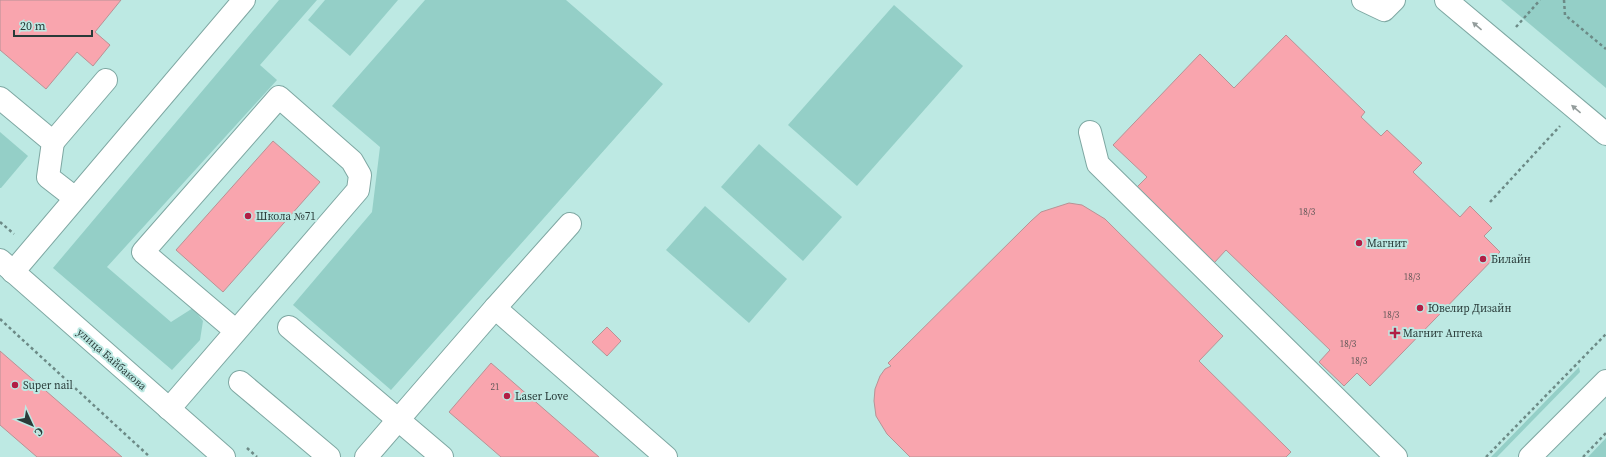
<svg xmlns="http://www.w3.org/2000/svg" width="1606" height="457" font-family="'Source Serif 4',serif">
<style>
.green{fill:#94cfc7}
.building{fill:#f9a5ae;stroke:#b89295}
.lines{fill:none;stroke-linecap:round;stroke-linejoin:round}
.minor-casing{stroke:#7ea7a2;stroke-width:24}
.major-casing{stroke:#7ea7a2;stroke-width:24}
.path{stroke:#6c8a86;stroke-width:2.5;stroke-dasharray:3 3;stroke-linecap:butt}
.minor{stroke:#fff;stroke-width:22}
.major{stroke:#fff;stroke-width:22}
.oneway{fill:#949d9c}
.poi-dot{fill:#b11e45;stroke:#bde9e3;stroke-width:1.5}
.labels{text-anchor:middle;stroke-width:4;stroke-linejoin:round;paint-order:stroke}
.number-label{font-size:9px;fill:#5d5656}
.poi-label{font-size:11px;fill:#293b39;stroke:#bde9e3;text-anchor:start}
.street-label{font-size:11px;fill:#293b39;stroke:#bde9e3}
</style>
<rect width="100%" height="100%" fill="#bde9e3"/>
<g class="green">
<path d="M279,0h38l-57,65 17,15 -170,187 64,55 22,-14 10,13 -3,19 -28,30 -119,-102z"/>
<path d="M325,0h73l-48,56 -42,-36z"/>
<path d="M425,0h141l97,84 -272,306 -98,-85 79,-93 8,-65 -48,-41z"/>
<path d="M1501,0h105v88z"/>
<path d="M894,5l69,61 -106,120 -69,-61z"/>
<path d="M0,132l28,24 -27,32h-1z"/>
<path d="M759,144l83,73 -39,44 -82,-74z"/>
<path d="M705,206l82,73 -38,44 -83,-73z"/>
<path d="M1579,367l1,5 -83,85h-6z"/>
<path d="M1606,438v19h-18z"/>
</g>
<g class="building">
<path d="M0,0h121l-26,32 15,13 -17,21 -16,-14 -31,37 -46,-39z"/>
<path d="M1286,35l79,77 -4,5 20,19 6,-6 35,33 -9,9 47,45 10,-11 22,22 -8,8 16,16 -130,134 -13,-13 -13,13 -25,-24 11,-12 -104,-100 -12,13 -78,-75 11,-11 -34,-32 87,-91 34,34z"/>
<path d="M273,141l47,41 -97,110 -47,-42z"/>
<path d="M1069,203l13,2 23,14 118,117 -24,25 92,91 -5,5h-376l-23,-23 -11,-18 -2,-15 1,-12 5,-13 5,-7 6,-3 -3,-3 143,-142 10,-9z"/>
<path d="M607,327l14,14 -14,15 -15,-14z"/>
<path d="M0,351l122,106h-85l-37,-32z"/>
<path d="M491,363l108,94h-98l-52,-45z"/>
</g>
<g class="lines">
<defs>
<g id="minor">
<path d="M1363,0l21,10 10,-10"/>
<path d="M1446,0l160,134"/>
<path d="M0,98l53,44 -5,35 27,21"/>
<path d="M1090,132l8,32 298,293"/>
<path d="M53,142l53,-62"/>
<path d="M0,260l224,197"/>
<path d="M13,272l231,-272"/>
<path d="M495,308l75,-84"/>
<path d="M289,327l153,130"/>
<path d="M240,382l89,75"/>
<path d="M169,409l189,-219 2,-15 -8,-14 -73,-64 -136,155 93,79"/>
<path d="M366,457l129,-149 171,149"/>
</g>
<path id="major" d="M1530,457l76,-76"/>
</defs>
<use href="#minor" class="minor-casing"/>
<use href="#major" class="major-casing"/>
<g class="path">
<path d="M1564,0l1,15 41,34"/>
<path d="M1516,27l24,-27"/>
<path d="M1490,202l70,-76"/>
<path d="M0,222l14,12"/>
<path d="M0,319l150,138"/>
<path d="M247,448l10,9"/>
<path d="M1486,457l120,-123"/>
<path d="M1583,457l23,-24"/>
</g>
<use href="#minor" class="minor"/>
<use href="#major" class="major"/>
</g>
<defs><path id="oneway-solid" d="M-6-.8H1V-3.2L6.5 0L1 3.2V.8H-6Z"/></defs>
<g class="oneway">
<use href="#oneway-solid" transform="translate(1477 26) rotate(-140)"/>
<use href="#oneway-solid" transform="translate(1576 109) rotate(-140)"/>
</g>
<g class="poi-dot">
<circle cx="248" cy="216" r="4"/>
<circle cx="1359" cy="243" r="4"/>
<circle cx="1483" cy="259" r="4"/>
<circle cx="1420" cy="308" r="4"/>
<path d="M1393 327h4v4h4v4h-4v4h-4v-4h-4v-4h4z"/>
<circle cx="15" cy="385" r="4"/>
<circle cx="507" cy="396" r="4"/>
</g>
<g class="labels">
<g class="number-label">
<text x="1307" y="215">18/3</text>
<text x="1412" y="280">18/3</text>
<text x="1391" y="318">18/3</text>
<text x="1348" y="347">18/3</text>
<text x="1359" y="364">18/3</text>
<text x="495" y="390">21</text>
</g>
<g class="poi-label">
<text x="256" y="220">Школа №71</text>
<text x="1367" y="247">Магнит</text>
<text x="1491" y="263">Билайн</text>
<text x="1428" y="312">Ювелир Дизайн</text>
<text x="1403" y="337">Магнит Аптека</text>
<text x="23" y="389">Super nail</text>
<text x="515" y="400">Laser Love</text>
</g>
<g class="street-label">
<text transform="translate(112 359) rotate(41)" y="4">улица Байбакова</text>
</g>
</g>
<g transform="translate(32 425) rotate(134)" stroke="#bde9e3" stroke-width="3" paint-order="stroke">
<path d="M0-3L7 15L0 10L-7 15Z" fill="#293b39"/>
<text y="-6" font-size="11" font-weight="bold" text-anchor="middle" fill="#293b39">С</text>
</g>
<path d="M14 30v6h78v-6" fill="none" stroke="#293b39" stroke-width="2"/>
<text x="20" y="30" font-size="12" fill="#293b39" stroke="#bde9e3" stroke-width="3" paint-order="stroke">20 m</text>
</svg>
